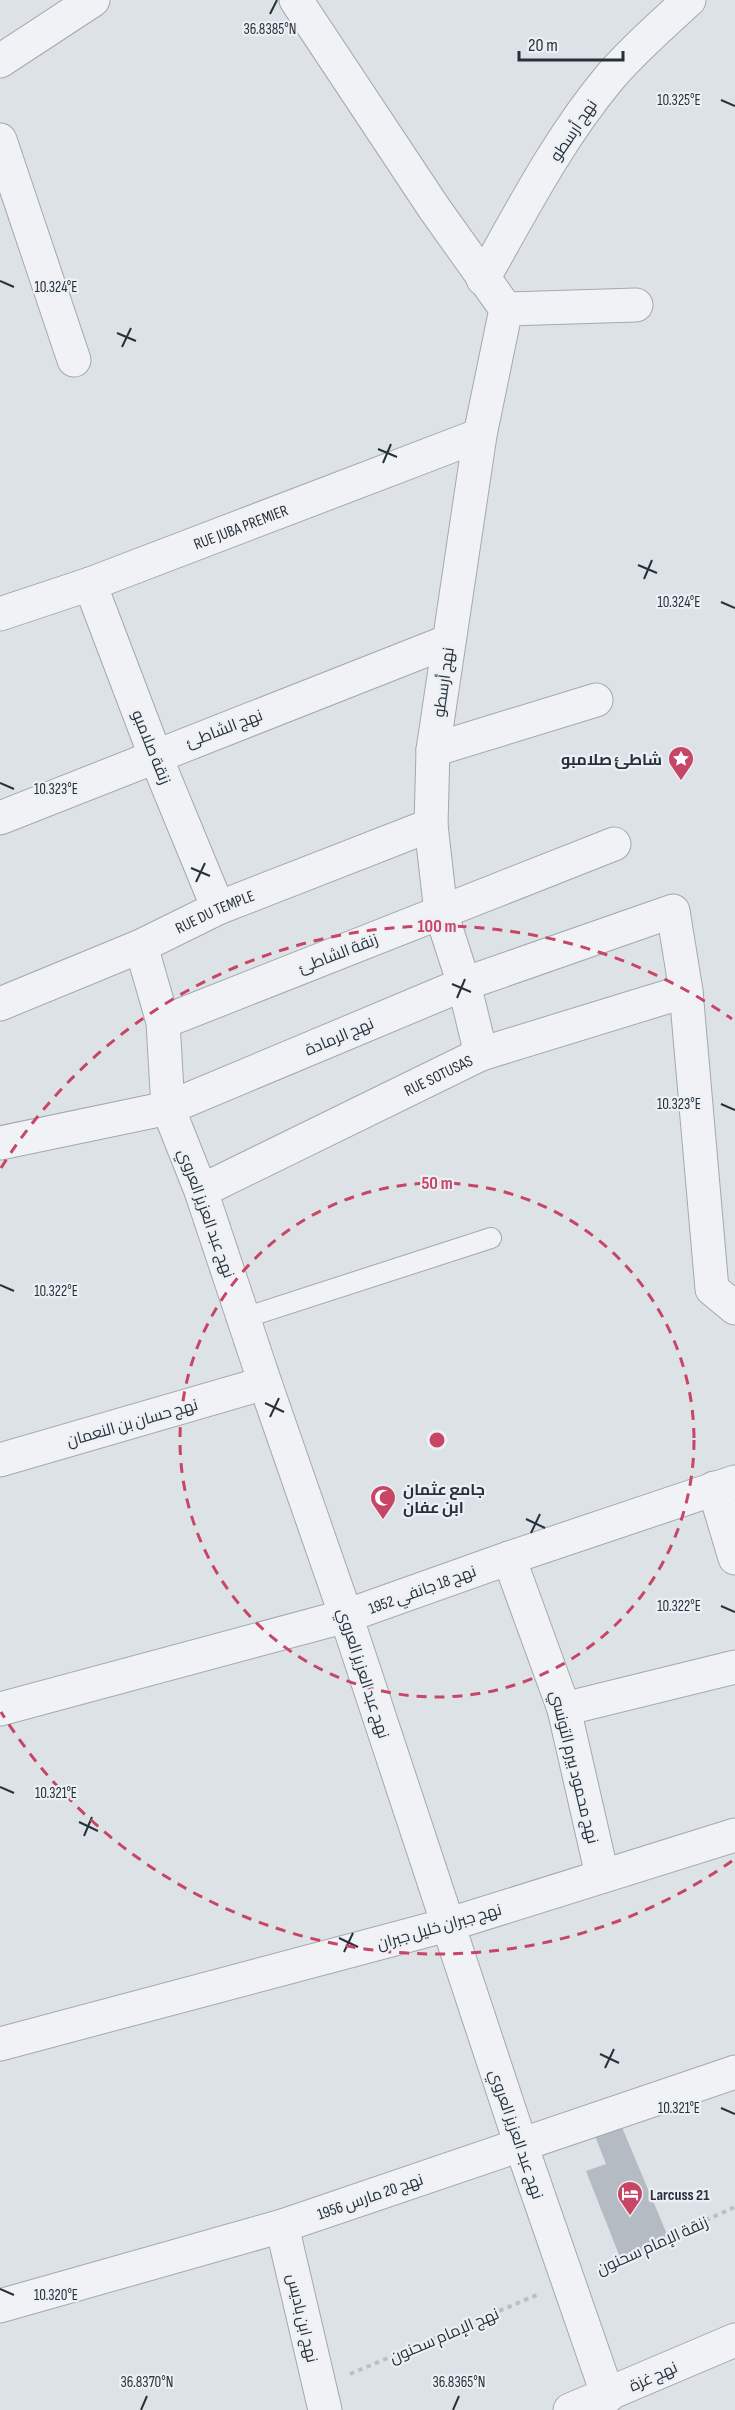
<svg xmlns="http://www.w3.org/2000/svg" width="735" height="2410" font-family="'Sofia Sans Condensed',Cairo,sans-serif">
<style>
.building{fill:#b5bbc3}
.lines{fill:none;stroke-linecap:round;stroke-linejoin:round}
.lane-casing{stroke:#a3a9b0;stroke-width:22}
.street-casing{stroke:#a3a9b0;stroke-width:35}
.path{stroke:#bcc0c5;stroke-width:4;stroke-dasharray:4.5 4.5;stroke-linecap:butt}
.lane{stroke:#f0f2f5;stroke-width:20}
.street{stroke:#f0f2f5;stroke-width:33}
.ticks{fill:none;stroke:#27313c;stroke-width:2}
.ring{fill:none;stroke:#c74666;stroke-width:3;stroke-dasharray:10 8}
.labels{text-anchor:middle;stroke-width:4.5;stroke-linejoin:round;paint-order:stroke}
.street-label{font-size:16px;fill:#27313c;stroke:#ecf0f4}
.poi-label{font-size:16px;font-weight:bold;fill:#27313c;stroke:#ecf0f4;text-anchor:start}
.ticks-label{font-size:15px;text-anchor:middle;fill:#27313c;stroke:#ecf0f4;stroke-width:4.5;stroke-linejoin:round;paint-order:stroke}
.centre{fill:#c74666;stroke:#ecf0f4;stroke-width:3}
.ring-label{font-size:18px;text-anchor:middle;font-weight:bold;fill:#c74666;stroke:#ecf0f4;stroke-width:4.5;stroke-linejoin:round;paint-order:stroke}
</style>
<rect width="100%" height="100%" fill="#dde2e6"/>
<path class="building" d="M621,2125l48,114 -48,21 -35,-89 20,-7 -11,-28z"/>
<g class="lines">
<defs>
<path id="lane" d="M244,1318l247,-80"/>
<g id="street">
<path d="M296,0l138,208 72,101 -26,126 -47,315 -2,75 10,88 23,71 17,70"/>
<path d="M0,61l93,-61"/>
<path d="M0,140l74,220"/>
<path d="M483,279c39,-69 76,-141 127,-202 24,-28 52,-52 79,-77"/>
<path d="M506,309l130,-4"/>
<path d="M90,584l65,171 63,153"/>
<path id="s1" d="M0,614l90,-30 390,-149"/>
<path d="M433,750l163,-50"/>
<path d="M0,818l449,-177"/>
<path d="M141,946l22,76 5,86 33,83 64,192 81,233 175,529 87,251"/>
<path id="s2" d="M0,1004l141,-58 77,-38 213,-83"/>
<path d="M163,1022l451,-178"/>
<path d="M0,1143l168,-35 296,-124 209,-73 13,80 26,298 23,19"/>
<path id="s3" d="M201,1191l280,-137 205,-63"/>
<path d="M0,1460l265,-77"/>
<path d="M714,1488l21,70"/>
<path d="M509,1558l55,151 38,166"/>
<path d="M0,1709l346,-93 163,-58 226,-76"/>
<path d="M564,1709l171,-42"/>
<path d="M0,2044l447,-119 288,-90"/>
<path d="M282,2226l43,184"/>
<path d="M0,2306l282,-80 453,-154"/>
<path d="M570,2410l165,-70"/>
</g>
</defs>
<use href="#lane" class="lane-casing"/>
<use href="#street" class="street-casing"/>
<g class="path">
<path d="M599,2269l136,-62"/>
<path d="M350,2374l187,-79"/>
</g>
<use href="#lane" class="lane"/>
<use href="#street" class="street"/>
</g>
<path class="ticks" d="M270,14l7,-14M721,100l14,6M0,281l14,6M117,333l19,8M122,347l9,-19M378,449l19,8M383,463l8,-19M638,565l19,8M644,579l8,-19M721,602l14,6M0,783l14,6M191,868l19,8M196,882l9,-19M452,984l19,8M457,998l8,-19M721,1104l14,6M0,1285l14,6M265,1403l19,9M270,1417l9,-19M526,1519l19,9M531,1533l9,-19M721,1606l14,6M0,1787l14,6M79,1822l19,9M84,1836l8,-19M339,1938l19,9M344,1952l9,-19M600,2054l19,9M605,2068l9,-19M721,2108l14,6M0,2289l14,6M141,2410l6,-14M453,2410l6,-14"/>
<g class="ring">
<circle cx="437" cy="1440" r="257"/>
<path d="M732 1861A514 514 0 0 1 1 1712M1 1168A514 514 0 0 1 732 1019"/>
</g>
<defs>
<symbol id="sight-pin" viewBox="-11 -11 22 30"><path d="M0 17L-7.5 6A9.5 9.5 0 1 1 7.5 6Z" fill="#c74666" stroke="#ecf0f4"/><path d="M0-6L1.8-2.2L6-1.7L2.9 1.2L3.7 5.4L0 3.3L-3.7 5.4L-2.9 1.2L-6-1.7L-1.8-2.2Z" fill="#fff"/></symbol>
<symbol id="mosque-pin" viewBox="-11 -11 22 30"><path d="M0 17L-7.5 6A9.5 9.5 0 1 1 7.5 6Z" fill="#c74666" stroke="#ecf0f4"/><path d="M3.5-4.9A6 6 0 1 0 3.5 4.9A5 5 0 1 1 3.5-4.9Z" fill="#fff"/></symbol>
<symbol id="hotel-pin" viewBox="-11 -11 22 30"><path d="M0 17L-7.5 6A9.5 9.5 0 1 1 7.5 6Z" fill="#c74666" stroke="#ecf0f4"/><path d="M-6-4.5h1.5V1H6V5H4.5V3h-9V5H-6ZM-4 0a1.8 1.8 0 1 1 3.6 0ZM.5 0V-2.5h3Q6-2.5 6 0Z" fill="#fff"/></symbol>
</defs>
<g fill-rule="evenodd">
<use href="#sight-pin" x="666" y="744" width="30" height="40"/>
<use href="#mosque-pin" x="368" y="1483" width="30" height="40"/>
<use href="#hotel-pin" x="615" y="2179" width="30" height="40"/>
</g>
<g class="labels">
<g class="street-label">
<text transform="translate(573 130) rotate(-56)" y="6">نهج أرسطو</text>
<text dy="6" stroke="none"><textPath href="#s1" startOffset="256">RUE JUBA PREMIER</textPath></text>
<text transform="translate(443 682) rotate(-82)" y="6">نهج أرسطو</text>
<text transform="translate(224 728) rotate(-21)" y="6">نهج الشاطئ</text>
<text transform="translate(152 747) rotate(68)" y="6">زنقة صلامبو</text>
<text dy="6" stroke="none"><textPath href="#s2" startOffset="234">RUE DU TEMPLE</textPath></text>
<text transform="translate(338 953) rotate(-21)" y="6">زنقة الشاطئ</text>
<text transform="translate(339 1036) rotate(-23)" y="6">نهج الرمادة</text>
<text dy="6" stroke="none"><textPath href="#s3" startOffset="264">RUE SOTUSAS</textPath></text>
<text transform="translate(207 1213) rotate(70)" y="6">نهج عبد العزيز العروي</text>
<text transform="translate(132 1422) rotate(-16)" y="6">نهج حسان بن النعمان</text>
<text transform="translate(422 1589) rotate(-20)" y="6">نهج 18 جانفي 1952</text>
<text transform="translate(364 1673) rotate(72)" y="6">نهج عبد العزيز العروي</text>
<text transform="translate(575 1767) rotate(76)" y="6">نهج محمود بيرم التونسي</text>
<text transform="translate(439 1926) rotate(-16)" y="6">نهج جبران خليل جبران</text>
<text transform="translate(517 2134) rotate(71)" y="6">نهج عبد العزيز العروي</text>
<text transform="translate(370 2196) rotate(-19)" y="6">نهج 20 مارس 1956</text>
<text transform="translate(652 2245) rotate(-24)" y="6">زنقة الإمام سحنون</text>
<text transform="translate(303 2318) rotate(77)" y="6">نهج ابن باديس</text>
<text transform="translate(444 2335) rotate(-23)" y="6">نهج الإمام سحنون</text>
<text transform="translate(653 2376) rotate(-24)" y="6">نهج غزة</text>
</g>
<g class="poi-label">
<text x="662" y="765" text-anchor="end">شاطئ صلامبو</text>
<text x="403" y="1495">جامع عثمان<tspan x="403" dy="18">ابن عفان</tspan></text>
<text x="650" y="2200">Larcuss 21</text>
</g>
</g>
<g class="ticks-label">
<text x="270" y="34">36.8385°N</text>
<text x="679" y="105">10.325°E</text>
<text x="56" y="292">10.324°E</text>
<text x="679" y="607">10.324°E</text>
<text x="56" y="794">10.323°E</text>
<text x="679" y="1109">10.323°E</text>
<text x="56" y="1296">10.322°E</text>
<text x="679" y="1611">10.322°E</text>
<text x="56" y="1798">10.321°E</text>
<text x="679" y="2113">10.321°E</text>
<text x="56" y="2300">10.320°E</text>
<text x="147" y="2387">36.8370°N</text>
<text x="459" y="2387">36.8365°N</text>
</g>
<circle cx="437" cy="1440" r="9" class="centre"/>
<g class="ring-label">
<text x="437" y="932">100 m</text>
<text x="437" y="1189">50 m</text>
</g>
<path d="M519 51v9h104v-9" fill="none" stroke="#27313c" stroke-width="3"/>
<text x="528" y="51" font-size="18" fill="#27313c" stroke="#ecf0f4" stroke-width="4.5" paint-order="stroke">20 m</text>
</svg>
